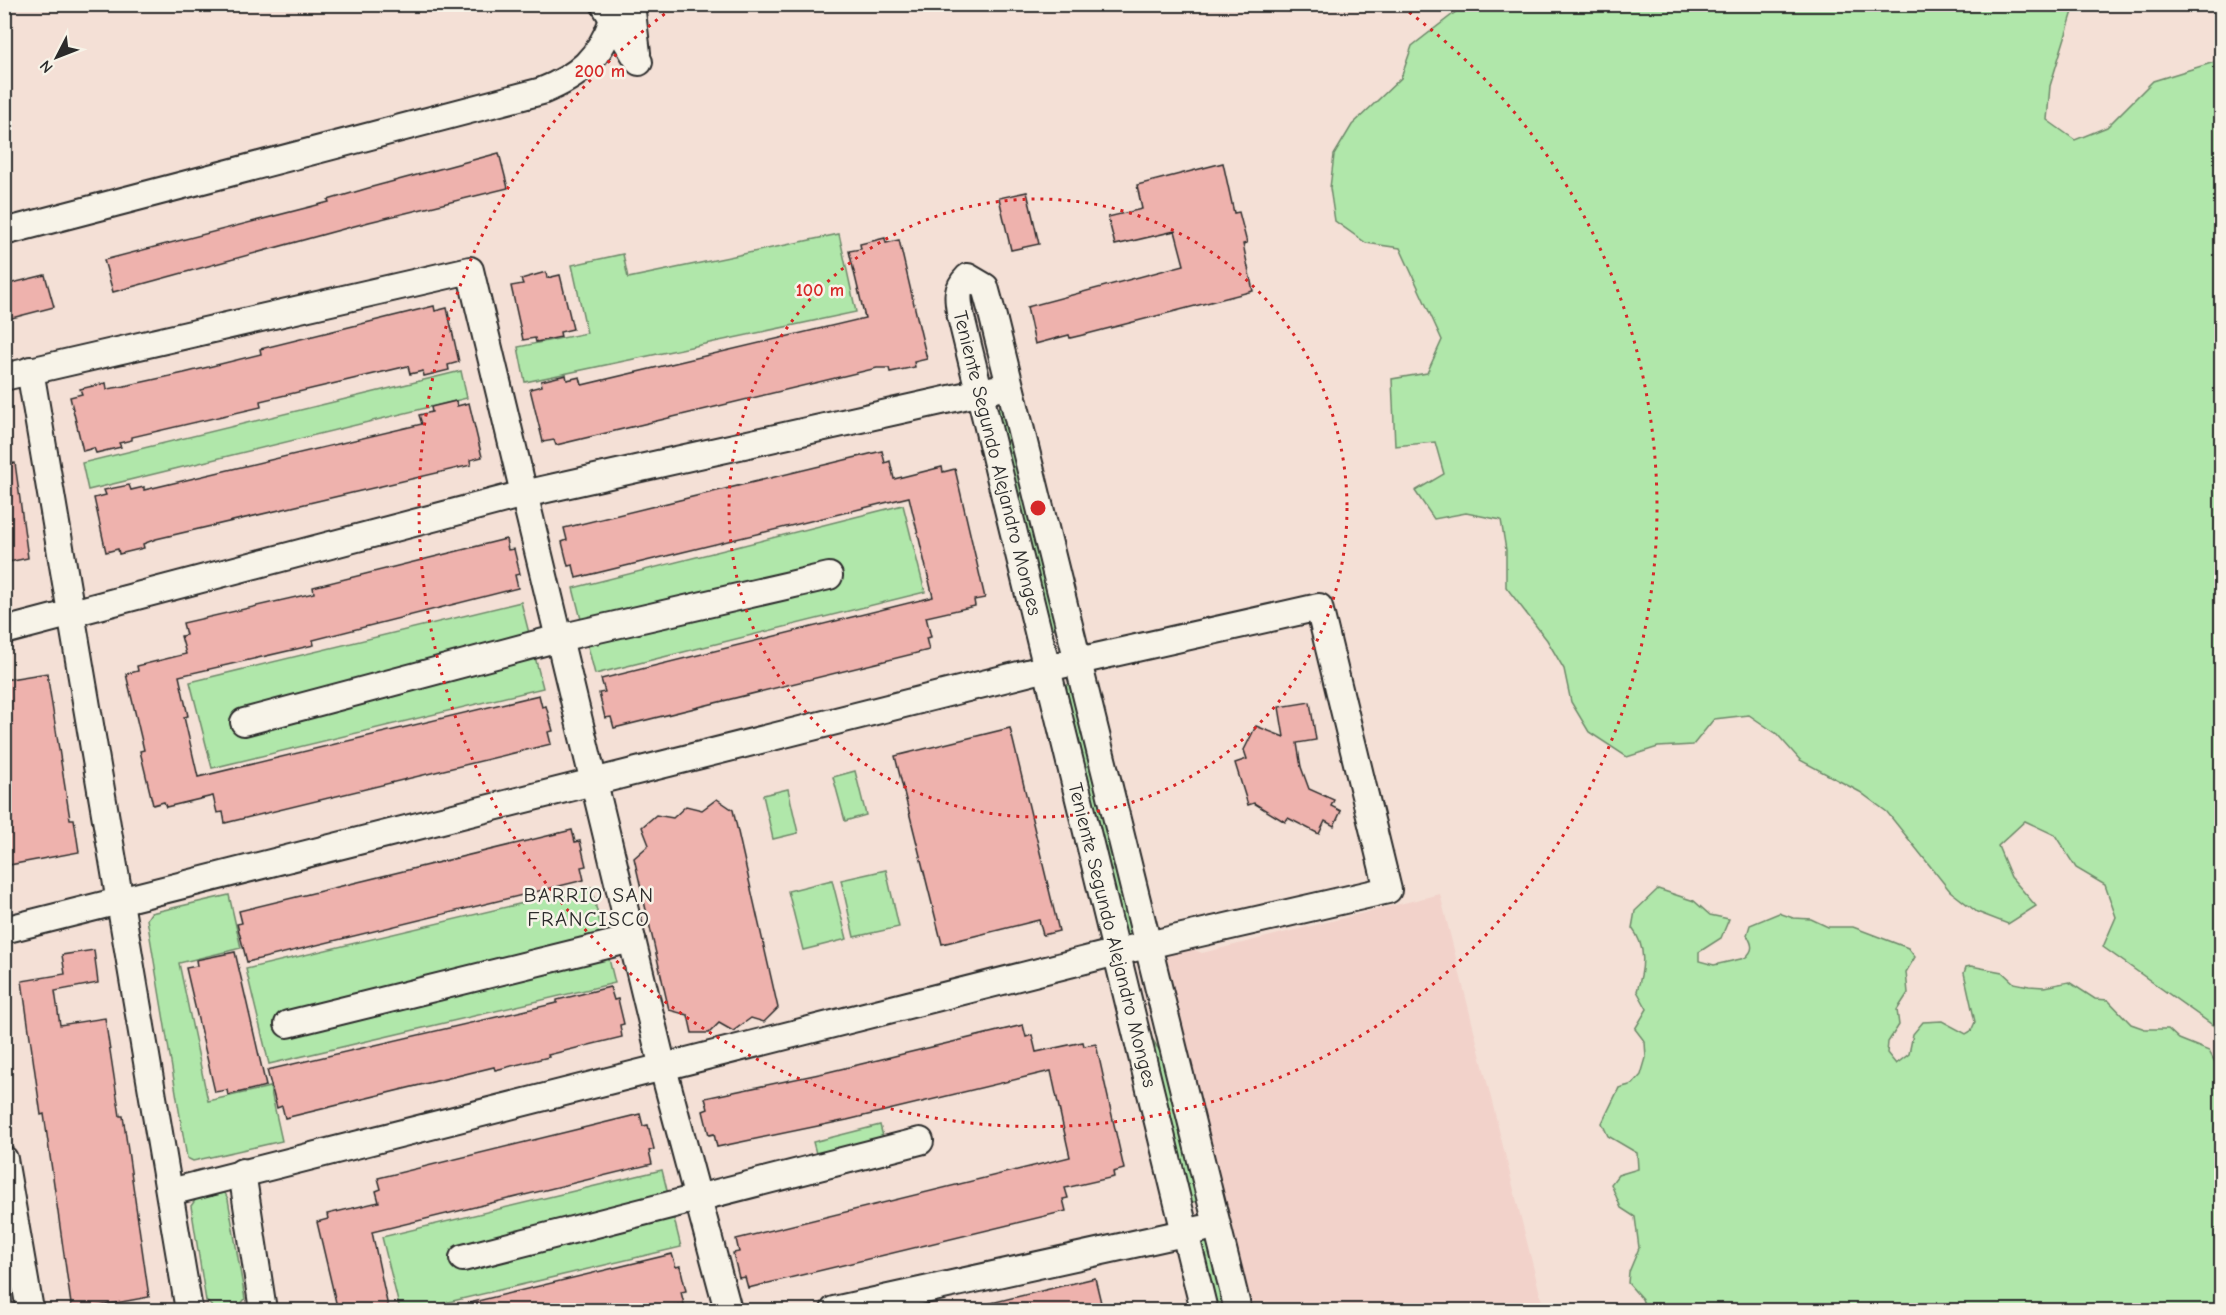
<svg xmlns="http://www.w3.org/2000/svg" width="2226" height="1315" font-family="'Comic Neue',sans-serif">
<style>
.built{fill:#f2d2ca}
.green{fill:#b0e7aa;stroke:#6e896a;stroke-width:1.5}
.building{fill:#eeb2ad;stroke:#2b2b2b;stroke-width:1.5}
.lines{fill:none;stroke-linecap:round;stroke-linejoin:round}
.minor-casing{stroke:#2b2b2b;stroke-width:30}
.minor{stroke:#f7f3e8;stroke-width:26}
.ring{fill:none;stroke:#d62828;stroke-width:3;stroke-dasharray:3 6}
.labels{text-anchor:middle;stroke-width:5;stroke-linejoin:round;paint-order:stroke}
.street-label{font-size:20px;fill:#2b2b2b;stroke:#f7f3e8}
.neighbourhood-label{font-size:21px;letter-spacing:1.5px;fill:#2b2b2b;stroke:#f7f3e8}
.centre{fill:#d62828;stroke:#f7f3e8;stroke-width:3}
.ring-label{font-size:18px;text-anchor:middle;font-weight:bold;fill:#d62828;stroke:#f7f3e8;stroke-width:5;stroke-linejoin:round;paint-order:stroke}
</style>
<rect width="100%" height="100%" fill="#f4e0d6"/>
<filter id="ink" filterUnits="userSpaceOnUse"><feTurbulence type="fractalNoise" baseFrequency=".0167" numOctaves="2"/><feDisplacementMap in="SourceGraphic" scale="12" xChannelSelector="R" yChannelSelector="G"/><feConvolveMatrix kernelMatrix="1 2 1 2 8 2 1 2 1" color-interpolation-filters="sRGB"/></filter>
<g filter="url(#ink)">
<path class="built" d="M1440,894l104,416h-293l-86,-349 2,-7 23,-6 12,5z"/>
<g class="green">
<path d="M1466,4l609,1 -25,81 -3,34 28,20 32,-13 46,-46 68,-21v971l-118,-84 13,-30 -11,-32 -29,-17 -21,-33 -30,-14 -27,25 13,31 25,29 -28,18 -31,-12 -27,-21 -63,-79 -27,-20 -60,-32 -23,-26 -28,-19 -35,4 -21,26 -35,2 -31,10 -38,-25 -18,-30 -7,-33 -17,-29 -41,-53v-37l-5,-30 -35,-7 -32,6 -19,-28 29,-17 -9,-32 -40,4 -3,-67 35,-6 15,-33 -42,-92 -34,-5 -31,-22 -5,-33 4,-33 18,-30 49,-47 11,-32z"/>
<path d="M839,234l17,78 -331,70 -7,-35 69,-14 -15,-68 51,-11 5,24z"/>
<path d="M461,371l6,27 -379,92 -6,-27z"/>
<path d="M1000,406l3,2 54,219 -3,2 -5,-2 -54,-214z"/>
<path d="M903,505l22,87 -330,82 -22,-86z"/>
<path d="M521,602l22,86 -331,80 -22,-86z"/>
<path d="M1069,684l3,2 61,250 -2,2 -6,-1 -61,-250z"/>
<path d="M855,771l11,44 -21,6 -12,-44z"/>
<path d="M788,789l10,44 -25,6 -10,-44z"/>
<path d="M886,870l13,57 -45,10 -13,-57z"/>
<path d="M832,880l15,59 -44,11 -15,-59z"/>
<path d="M591,887l24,96 -346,81 -23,-95z"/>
<path d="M1658,889l36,12 16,14 19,4 -8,19 -22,14v9l15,4 31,-7c9,-8 8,-13 2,-23l3,-10 29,-12 14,5 18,1 17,8h25l55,21 7,9 -9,15 2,21 -11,17 2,15 -11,17 -1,11 9,11 13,-10 4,-20 10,-12 19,-1 24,13 5,-3 4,-9 -11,-49 2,-6 5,-1 31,6 12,11 15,3 15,1 25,-5 26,17 13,1 23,24 14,5h23l11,10 30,12 7,13 5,1v245h-575l-4,-11 -14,-16 1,-11 10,-24 -4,-31 -14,-9 -10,-24 7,-9 20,-6 -1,-16 -29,-17 -6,-13 17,-35 14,-4 8,-9 5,-17 -1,-16 -10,-13 12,-20 -10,-18c7,-22 10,-44 -5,-63l3,-17z"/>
<path d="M229,895l12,53 -62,15 29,138 62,-14 12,54 -89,20 -6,-3 -40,-239 4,-6z"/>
<path d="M1135,973l16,64 12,19 36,140 -4,6 -6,-1z"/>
<path d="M880,1125l10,38 -67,17 -10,-38z"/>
<path d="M662,1170l19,77 -266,63h-15l-18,-73z"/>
<path d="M225,1193l3,6 17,100 -6,7 -24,3 -9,-8 -15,-95 5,-7z"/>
<path d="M1207,1237l20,73h-13l-15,-70z"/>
</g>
<g class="building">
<path d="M499,153l9,35 -139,34 -256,70 -9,-32 225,-58 -1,-2 44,-13z"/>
<path d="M1223,163l11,50 5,-1 8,31 -4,1 10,47 -166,43 -17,4 -1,-3 -34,9 -8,-37 157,-42 -9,-34 -60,14 -7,-28 34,-8 -5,-24z"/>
<path d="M1027,192l12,52 -28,6 -12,-52z"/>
<path d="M885,238l1,5 13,-3 21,90 7,29 -13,3 1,5 -25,5 -1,-4h-12l-321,77 -2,-5 -11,2 -13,-53 12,-3 -1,-5 25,-6 1,5 13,-3 2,8 283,-67 -16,-67 12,-2 -1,-5z"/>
<path d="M546,272l1,6 13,-3 13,54 -13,3 1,5 -25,5 -1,-4 -12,2 -12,-54 12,-2 -2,-5z"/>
<path d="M45,275l9,32 -50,13v-35z"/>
<path d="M434,306l1,5 12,-3 12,54 -11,3 1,5 -25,6 -1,-5 -13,3 -2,-8 -148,35 1,6 -129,30v3l-13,3 2,4 -25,6 -2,-5 -11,3 -13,-54 12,-3 -2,-5 26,-6 1,6 13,-2 64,-14 77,-19 -1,-5z"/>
<path d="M456,401l1,5 12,-3 13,54 -12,3 1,5 -315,74 -13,5 1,4 -25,6 -1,-5 -12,3 -12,-54 12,-3 -2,-5 25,-5 2,5 13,-3v3l278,-66 -3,-9 13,-3 -1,-5z"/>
<path d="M882,451l3,12 5,-2 4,18 48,-12 1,5 12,-3 30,129 -11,2 1,6 -49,11 5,20 -5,1 3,12 -315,78 -3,-11 -6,1 -6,-25 6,-1 -4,-13 332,-82 -24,-100 -333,81 -3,-13 -5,1 -6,-24 5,-2 -3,-12z"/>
<path d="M15,463l13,95 -24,5v-99z"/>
<path d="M506,539l2,11 6,-1 6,25 -5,1 3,13 -205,52 1,5 -135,31 9,40 -4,1 14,60 341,-82 3,12 4,-1 7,25 -5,1 3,12 -326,79 -2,-11 -6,1 -4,-17 -47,11 -2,-5 -11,3 -13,-54 4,-1 -18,-76 12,-3 -1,-5 49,-12 -5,-18 5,-1 -3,-12 131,-30 -1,-6z"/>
<path d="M47,673l23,146h4l5,33 -75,14v-186z"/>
<path d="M1310,702l6,38 -19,3 4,24 8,22 25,11 -3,6 10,5 -7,15 -9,-5 -6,13 -31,-16 -3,4 -31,-19 -6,2 -13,-42 12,-4 -3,-9 12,-24 28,11 -5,-30z"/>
<path d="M1010,728l49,203 -16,4 -4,-15 -97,24 -47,-188z"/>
<path d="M717,799l16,11 45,198 -14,14 -13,-4 -18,13 -14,-8 -10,10h-17l-4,-18 -19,-5 -35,-152 15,-13 -7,-18 14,-12 17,3 13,-12 16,4z"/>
<path d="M572,830l3,12 5,-1 6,25 -5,1 3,13 -337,82 -10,-38 5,-1 -3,-12z"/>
<path d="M94,950l4,33 -43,8 5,34 45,-7 15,98h3l26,181 -77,14 -28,-197 -3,1 -19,-134 43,-7 -3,-19z"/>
<path d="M235,952l31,134 -38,9 -1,-5 -12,2 -29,-124 11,-2 -1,-6z"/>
<path d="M610,987l4,13 4,-1 6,25 -4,1 2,12 -74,18 1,2 -54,13 -1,-3 -209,51 -3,-12 -5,2 -10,-38 290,-67v-3z"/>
<path d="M1023,1025l3,12 6,-2 4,17 47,-10 1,4 12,-2 28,125 -11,3 1,5 -49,11 3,10 -5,1 3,12 -318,77 -3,-11 -6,1 -6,-25 6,-1 -3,-13 334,-82 -7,-31 -12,-55 -204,49 -130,27 -3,-13 -5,1 -6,-24 5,-2 -3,-11 119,-25z"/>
<path d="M640,1114l3,12 5,-1 6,24 -5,2 3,13 -280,68 16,75 -17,4h-33l-21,-89 11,-3 -1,-5 52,-12 -3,-11 5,-2 -3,-11z"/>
<path d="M672,1254l4,13 4,-1 6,25 -5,1 3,12 -28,7h-191v-7z"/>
<path d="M1095,1278l8,33h-115l-1,-7z"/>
</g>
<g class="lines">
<defs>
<g id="minor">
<path d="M604,4l35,58"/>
<path d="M631,4l6,49"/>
<path d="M4,232l538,-141c37,-15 57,-32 71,-71"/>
<path d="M30,370l159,940"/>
<path d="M4,377l466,-107 193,798 65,242"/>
<path d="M4,631l520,-137 471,-105"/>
<path d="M244,722l315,-84 270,-62"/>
<path d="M4,930l1043,-262 272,-61 69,283 -271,62 -947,240"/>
<path d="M288,1024l344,-85"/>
<path d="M4,1159l26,151"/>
<path d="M242,1172l21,138"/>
<path d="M463,1258l457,-117"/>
<path d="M834,1310l368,-81"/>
<path d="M1204,1310l-243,-993c-3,-17 -6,-27 7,-40l17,10 6,22 247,1001"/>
</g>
</defs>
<use href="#minor" class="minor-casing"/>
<use href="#minor" class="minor"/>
</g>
</g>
<g class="ring">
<circle cx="1038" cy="508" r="309"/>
<path d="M1402 7A619 619 0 1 1 674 7"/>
</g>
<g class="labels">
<g class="street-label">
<text transform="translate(998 463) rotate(76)" y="7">Teniente Segundo Alejandro Monges</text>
<text transform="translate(1113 935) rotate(76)" y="7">Teniente Segundo Alejandro Monges</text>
</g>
<g class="neighbourhood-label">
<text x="589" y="902">BARRIO SAN<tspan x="589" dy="24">FRANCISCO</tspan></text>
</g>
</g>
<circle cx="1038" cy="508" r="9" class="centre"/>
<g class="ring-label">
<text x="600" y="77">200 m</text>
<text x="820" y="296">100 m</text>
</g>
<rect width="2226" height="1315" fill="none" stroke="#f7f3e8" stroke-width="24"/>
<rect x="12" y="12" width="2202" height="1291" fill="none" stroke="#2b2b2b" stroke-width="2" filter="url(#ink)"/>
<g transform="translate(57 57) rotate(228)" stroke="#f7f3e8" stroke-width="4.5" paint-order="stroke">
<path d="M0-4.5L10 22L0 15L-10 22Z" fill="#2b2b2b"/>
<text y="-9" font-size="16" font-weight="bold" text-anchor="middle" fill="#2b2b2b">N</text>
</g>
</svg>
